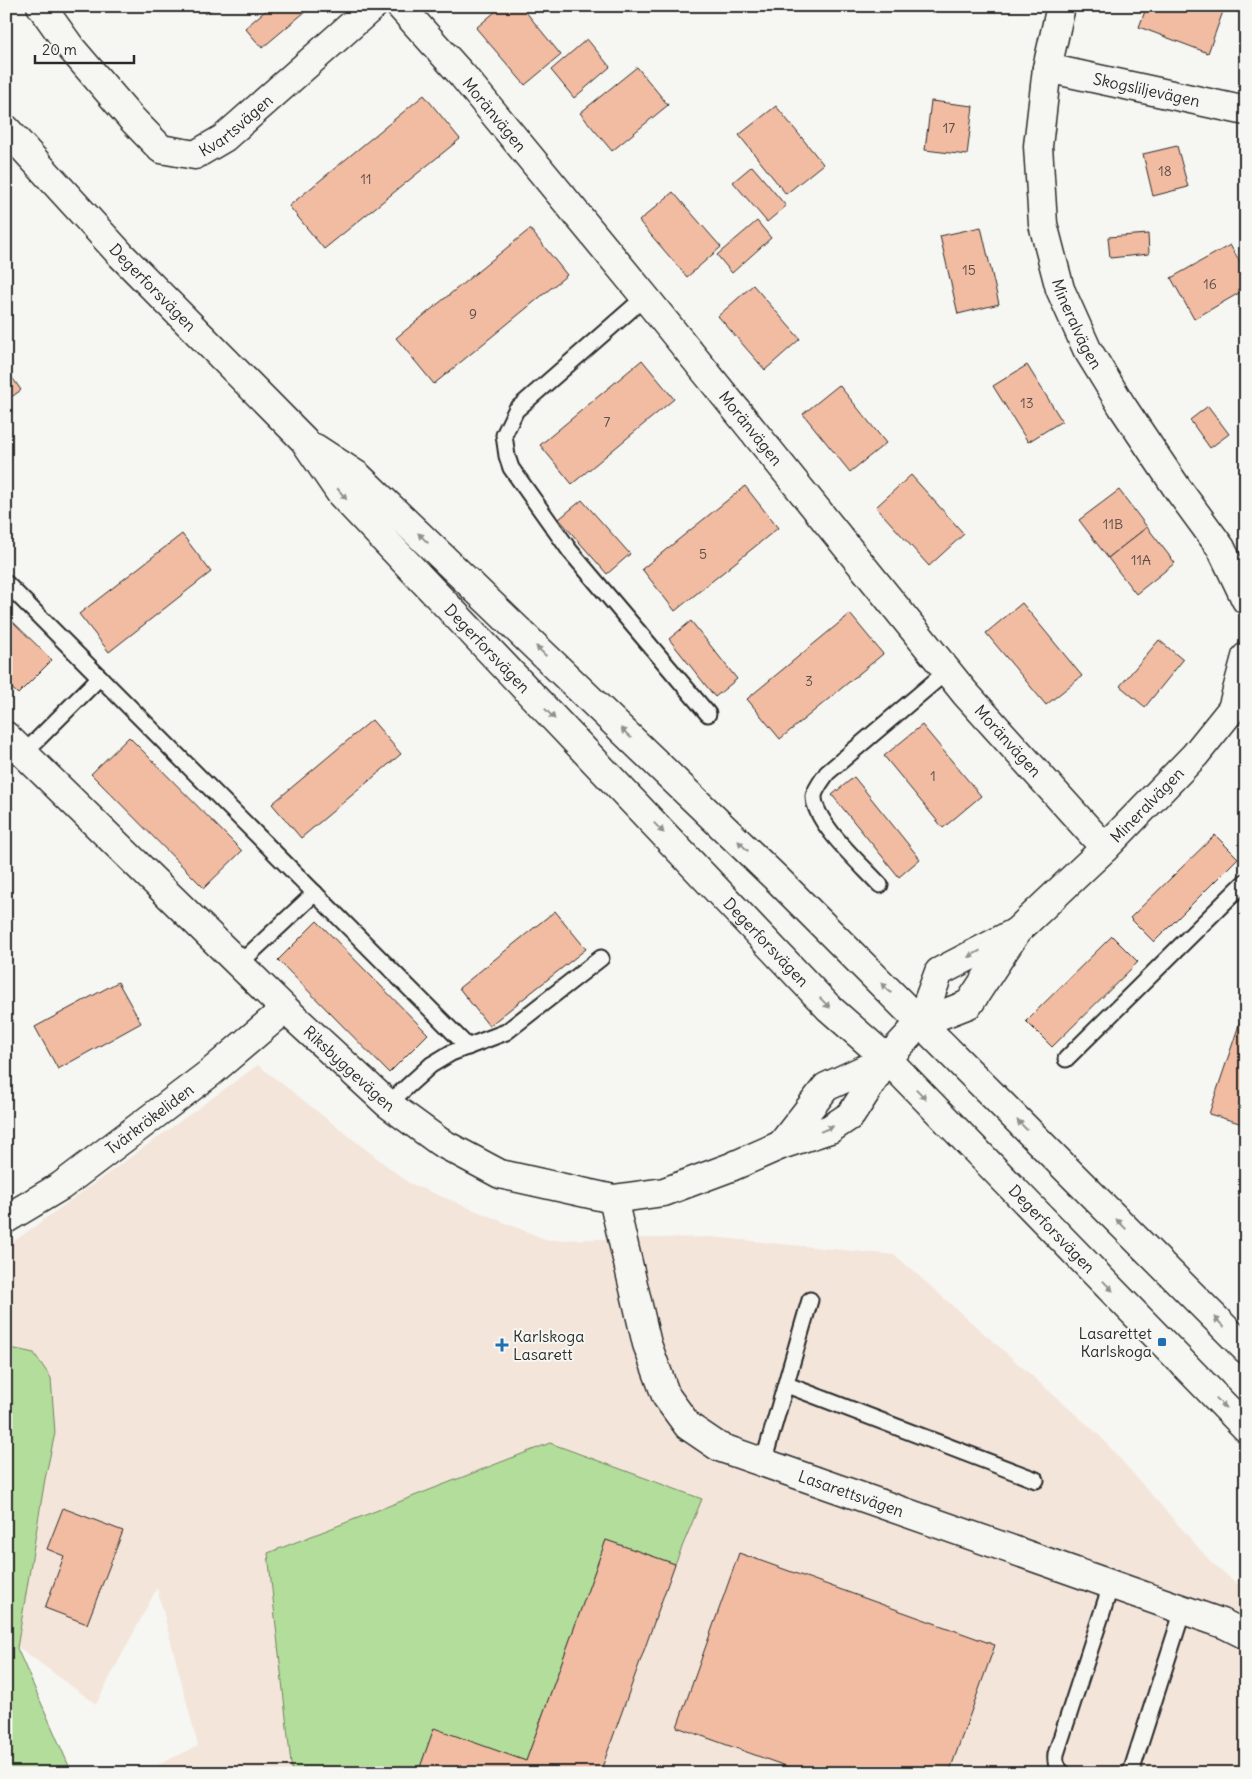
<svg xmlns="http://www.w3.org/2000/svg" width="1252" height="1779" font-family="Delius,sans-serif">
<style>
.built{fill:#f4e5da}
.green{fill:#b3dd9a;stroke:#6f8462}
.building{fill:#f1bca2;stroke:#2b2b2b}
.lines{fill:none;stroke-linecap:round;stroke-linejoin:round}
.lane-casing{stroke:#2b2b2b;stroke-width:19}
.street-casing{stroke:#2b2b2b;stroke-width:31}
.secondary-casing{stroke:#2b2b2b;stroke-width:31}
.lane{stroke:#f6f6f2;stroke-width:15}
.street{stroke:#f6f6f2;stroke-width:28}
.secondary{stroke:#f6f6f2;stroke-width:28}
.oneway{fill:#90908e}
.poi-dot{fill:#1f6fb2;stroke:#f6f6f2;stroke-width:2}
.labels{text-anchor:middle;stroke-width:4;stroke-linejoin:round;paint-order:stroke}
.number-label{font-size:14px;fill:#5c4f49}
.street-label{font-size:16px;fill:#2b2b2b;stroke:#f6f6f2}
.poi-label{font-size:16px;fill:#2b2b2b;stroke:#f6f6f2;text-anchor:end}
</style>
<rect width="100%" height="100%" fill="#f6f6f2"/>
<filter id="ink" filterUnits="userSpaceOnUse"><feTurbulence type="fractalNoise" baseFrequency=".02" numOctaves="2"/><feDisplacementMap in="SourceGraphic" scale="10" xChannelSelector="R" yChannelSelector="G"/><feConvolveMatrix kernelMatrix="1 2 1 2 8 2 1 2 1" color-interpolation-filters="sRGB"/></filter>
<g filter="url(#ink)">
<path class="built" d="M258,1065l151,118 138,57 164,-3 184,18 204,180 112,127 35,29v182h-1105l57,-27 -41,-158 -61,116 -90,-66v-391z"/>
<g class="green">
<path d="M6,1347l28,6 17,25 4,55 -10,46 -28,169 55,125h-66z"/>
<path d="M550,1443l152,56 -27,65 -69,-24 -80,221 -92,-32 -16,44h-126l-24,-220z"/>
</g>
<g class="building">
<path d="M200,6h17l-12,8z"/>
<path d="M271,6h41l-50,42 -17,-20z"/>
<path d="M502,6h19l40,49 -36,30 -49,-57z"/>
<path d="M1147,6h78l-17,47 -69,-26z"/>
<path d="M587,39l23,28 -36,31 -23,-28z"/>
<path d="M637,67l31,38 -56,46 -32,-38z"/>
<path d="M424,95l36,44 -136,110 -35,-43z"/>
<path d="M931,101l42,5 -6,49 -42,-5z"/>
<path d="M776,106l47,58 -37,30 -47,-59z"/>
<path d="M1177,146l11,41 -35,9 -10,-42z"/>
<path d="M752,166l34,40 -19,16 -34,-40z"/>
<path d="M673,192l48,55 -34,30 -48,-56z"/>
<path d="M757,221l14,17 -39,35 -15,-18z"/>
<path d="M981,227l18,77 -41,10 -18,-78z"/>
<path d="M530,229l37,46 -133,109 -38,-46z"/>
<path d="M1148,234l1,20 -39,4 -2,-21z"/>
<path d="M1230,245l16,27v17l-52,30 -23,-41z"/>
<path d="M753,285l47,54 -35,31 -47,-54z"/>
<path d="M642,360l32,39 -102,85 -32,-39z"/>
<path d="M1027,365l35,56 -34,21 -35,-56z"/>
<path d="M6,369l15,21 -15,11z"/>
<path d="M839,385l47,58 -36,29 -47,-58z"/>
<path d="M1208,406l21,28 -19,14 -20,-28z"/>
<path d="M911,475l53,59 -35,32 -53,-59z"/>
<path d="M745,486l33,42 -103,83 -33,-42z"/>
<path d="M1119,490l28,37 -39,31 -29,-38z"/>
<path d="M582,500l48,54 -23,20 -48,-55z"/>
<path d="M1147,527l28,36 -39,31 -28,-36z"/>
<path d="M182,534l29,38 -102,80 -30,-38z"/>
<path d="M1022,603l60,73 -36,29 -60,-72z"/>
<path d="M850,614l33,40 -103,85 -33,-40z"/>
<path d="M6,615l46,45 -34,34 -12,-11z"/>
<path d="M691,621l46,58 -22,18 -46,-58z"/>
<path d="M1159,640l24,20 -38,47 -25,-21z"/>
<path d="M372,720l29,34 -100,84 -29,-34z"/>
<path d="M922,725l59,71 -38,32 -59,-72z"/>
<path d="M129,737l113,114 -38,37 -113,-114z"/>
<path d="M854,777l66,82 -21,18 -67,-82z"/>
<path d="M1215,835l23,23 -84,84 -24,-24z"/>
<path d="M555,911l31,38 -97,77 -30,-38z"/>
<path d="M317,921l111,113 -39,39 -111,-113z"/>
<path d="M1112,936l26,26 -86,85 -26,-26z"/>
<path d="M118,982l23,41 -83,46 -23,-42z"/>
<path d="M1246,1004v121l-37,-11z"/>
<path d="M63,1508l60,23 -36,93 -42,-16 19,-52 -17,-7z"/>
<path d="M606,1540l69,24 -75,209h-182l16,-45 92,33z"/>
<path d="M739,1553l256,92 -46,128h-144l-128,-46z"/>
</g>
<g class="lines">
<defs>
<g id="lane">
<path d="M645,297l-129,113 -12,25 3,21 4,12 59,83 138,163"/>
<path d="M6,583l462,464"/>
<path d="M24,753l76,-76"/>
<path d="M880,885c-18,-20 -67,-63 -66,-89 1,-7 9,-17 13,-23l120,-102"/>
<path d="M239,964l76,-71"/>
<path d="M1066,1059l180,-178"/>
<path d="M388,1104l43,-39 20,-12 55,-21 95,-74"/>
<path d="M787,1385l249,95"/>
<path d="M763,1463l47,-163"/>
<path d="M1063,1773c-7,-5 -8,-11 -7,-19l55,-169"/>
<path d="M1129,1773l3,-4 51,-159"/>
</g>
<g id="street">
<path id="s1" d="M41,6l30,42 60,70 30,31 34,6 29,-17 149,-132"/>
<path id="s2" d="M400,6l63,70 182,221 320,396 140,155"/>
<path id="s3" d="M1061,6l-14,62 -9,78 5,78 17,65 27,60 35,57 55,82 44,60 25,52"/>
<path id="s4" d="M1047,68l199,43"/>
<path id="s5" d="M6,736l279,273 103,95 52,38 60,32 113,25 51,-7 67,-25 50,-22 49,-16 21,-14 36,-56"/>
<path id="s6" d="M920,1023l49,-19 48,-73 88,-83 90,-93 37,-46 14,-52"/>
<path d="M920,1023l19,-51 77,-40"/>
<path d="M781,1145l45,-58 61,-28"/>
<path id="s7" d="M613,1199l34,145 19,52 22,30 31,21 505,177 22,11"/>
<path id="s8" d="M6,1219l55,-33 149,-113 75,-64"/>
</g>
<g id="secondary">
<path id="s9" d="M6,129l115,126 183,185 37,54 488,514 58,51 359,369"/>
<path d="M315,448l43,28 420,404 468,469"/>
<path d="M887,1059l33,-36"/>
</g>
</defs>
<use href="#lane" class="lane-casing"/>
<use href="#street" class="street-casing"/>
<use href="#secondary" class="secondary-casing"/>
<use href="#lane" class="lane"/>
<use href="#street" class="street"/>
<use href="#secondary" class="secondary"/>
</g>
<defs><path id="oneway-solid" d="M-6-.8H1V-3.2L6.5 0L1 3.2V.8H-6Z" transform="scale(1.25)"/></defs>
<g class="oneway">
<use href="#oneway-solid" transform="translate(342 494) rotate(50)"/>
<use href="#oneway-solid" transform="translate(423 538) rotate(-136)"/>
<use href="#oneway-solid" transform="translate(541 651) rotate(-136)"/>
<use href="#oneway-solid" transform="translate(550 714) rotate(46)"/>
<use href="#oneway-solid" transform="translate(626 733) rotate(-136)"/>
<use href="#oneway-solid" transform="translate(659 828) rotate(46)"/>
<use href="#oneway-solid" transform="translate(743 846) rotate(-136)"/>
<use href="#oneway-solid" transform="translate(974 954) rotate(152)"/>
<use href="#oneway-solid" transform="translate(886 988) rotate(-135)"/>
<use href="#oneway-solid" transform="translate(825 1003) rotate(46)"/>
<use href="#oneway-solid" transform="translate(921 1094) rotate(46)"/>
<use href="#oneway-solid" transform="translate(1022 1125) rotate(-135)"/>
<use href="#oneway-solid" transform="translate(827 1129) rotate(-23)"/>
<use href="#oneway-solid" transform="translate(1121 1224) rotate(-135)"/>
<use href="#oneway-solid" transform="translate(1108 1286) rotate(46)"/>
<use href="#oneway-solid" transform="translate(1219 1322) rotate(-135)"/>
<use href="#oneway-solid" transform="translate(1221 1403) rotate(46)"/>
</g>
</g>
<g class="poi-dot">
<rect x="1157" y="1337" width="10" height="10" rx="2.5"/>
<path d="M499.5 1337.5h5v5h5v5h-5v5h-5v-5h-5v-5h5z"/>
</g>
<g class="labels">
<g class="number-label">
<text x="949" y="133">17</text>
<text x="1165" y="176">18</text>
<text x="366" y="184">11</text>
<text x="969" y="275">15</text>
<text x="1210" y="289">16</text>
<text x="473" y="319">9</text>
<text x="1027" y="408">13</text>
<text x="607" y="427">7</text>
<text x="1113" y="529">11B</text>
<text x="703" y="559">5</text>
<text x="1141" y="565">11A</text>
<text x="809" y="686">3</text>
<text x="933" y="781">1</text>
</g>
<g class="street-label">
<text dy="6" stroke="none"><textPath href="#s4" startOffset="102">Skogsliljevägen</textPath></text>
<text dy="6" stroke="none"><textPath href="#s2" startOffset="144">Moränvägen</textPath></text>
<text dy="6" stroke="none"><textPath href="#s1" startOffset="272">Kvartsvägen</textPath></text>
<text dy="6" stroke="none"><textPath href="#s9" startOffset="216">Degerforsvägen</textPath></text>
<text dy="6" stroke="none"><textPath href="#s3" startOffset="326">Mineralvägen</textPath></text>
<text dy="6" stroke="none"><textPath href="#s2" startOffset="549">Moränvägen</textPath></text>
<text dy="6" stroke="none"><textPath href="#s9" startOffset="709">Degerforsvägen</textPath></text>
<text dy="6" stroke="none"><textPath href="#s2" startOffset="954">Moränvägen</textPath></text>
<text dy="6" stroke="none"><textPath href="#s6" startOffset="321">Mineralvägen</textPath></text>
<text dy="6" stroke="none"><textPath href="#s9" startOffset="1114">Degerforsvägen</textPath></text>
<text dy="6" stroke="none"><textPath href="#s5" startOffset="478">Riksbyggevägen</textPath></text>
<text dy="6" stroke="none"><textPath href="#s8" startOffset="175">Tvärkrökeliden</textPath></text>
<text dy="6" stroke="none"><textPath href="#s9" startOffset="1519">Degerforsvägen</textPath></text>
<text dy="6" stroke="none"><textPath href="#s7" startOffset="419">Lasarettsvägen</textPath></text>
</g>
<g class="poi-label">
<text x="1152" y="1339">Lasarettet<tspan x="1152" dy="18">Karlskoga</tspan></text>
<text x="513" y="1342" text-anchor="start">Karlskoga<tspan x="513" dy="18">Lasarett</tspan></text>
</g>
</g>
<rect width="1252" height="1779" fill="none" stroke="#f6f6f2" stroke-width="25"/>
<rect x="12" y="12" width="1227" height="1754" fill="none" stroke="#2b2b2b" stroke-width="2" filter="url(#ink)"/>
<path d="M35 55v8h99v-8" fill="none" stroke="#2b2b2b" stroke-width="2.5"/>
<text x="42" y="55" font-size="15" fill="#2b2b2b" stroke="#f6f6f2" stroke-width="4" paint-order="stroke">20 m</text>
</svg>
